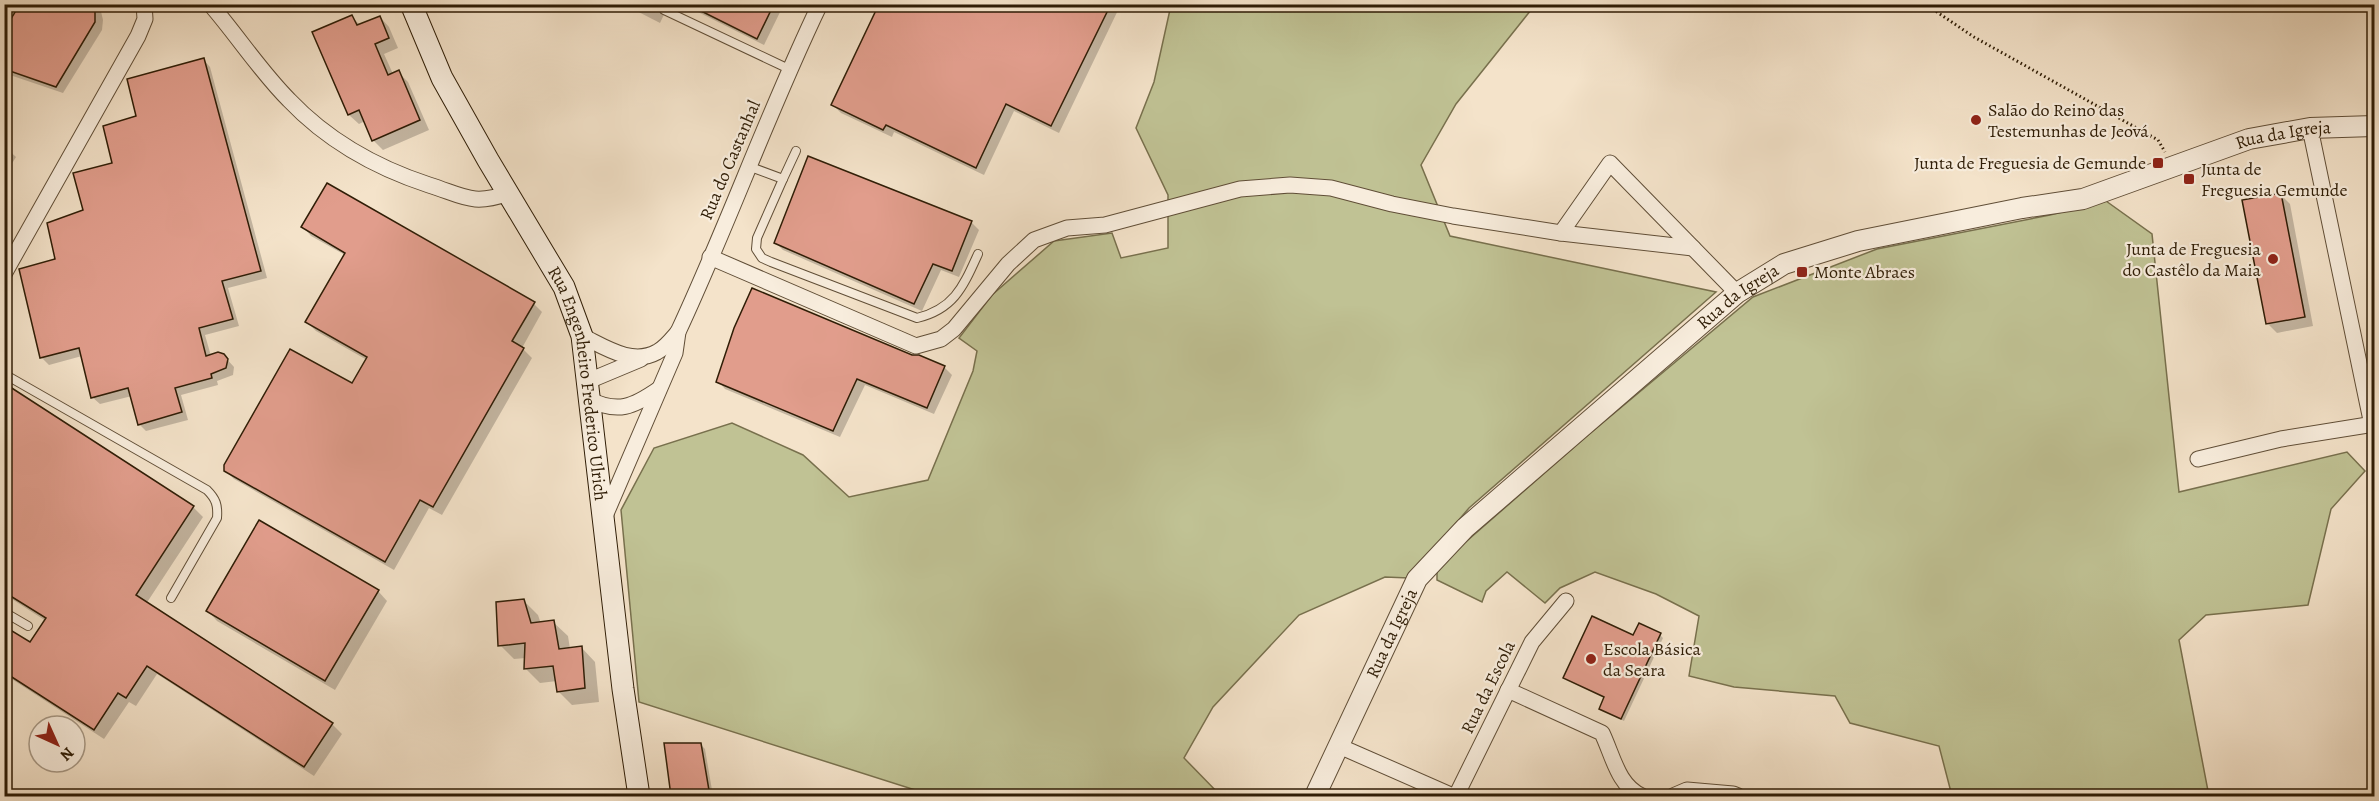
<svg xmlns="http://www.w3.org/2000/svg" width="2379" height="801" font-family="Alegreya,serif">
<style>
.green{fill:#c0c294;stroke:#78704d;stroke-width:1.5}
.shadow{fill:#0003}
.building{fill:#e19d8c;stroke:#2f1d06;stroke-width:1.5}
.lines{fill:none;stroke-linecap:round;stroke-linejoin:round}
.service-casing{stroke:#604e37;stroke-width:10}
.minor-casing{stroke:#604e37;stroke-width:17}
.tertiary-casing{stroke:#604e37;stroke-width:22}
.secondary-casing{stroke:#2f1d06;stroke-width:23}
.path{stroke:#2f1d06;stroke-width:3;stroke-dasharray:1.5 3;stroke-linecap:butt}
.service{stroke:#f8eddd;stroke-width:8}
.minor{stroke:#f8eddd;stroke-width:15}
.tertiary{stroke:#f8eddd;stroke-width:20}
.secondary{stroke:#f8eddd;stroke-width:21}
.poi-dot{fill:#8f2418;stroke:#f8eddd;stroke-width:2}
.labels{text-anchor:middle;stroke-width:4.5;stroke-linejoin:round;paint-order:stroke}
.poi-label{font-size:18px;fill:#2f1d06;stroke:#f8eddd;text-anchor:start}
.street-label{font-size:18px;fill:#2f1d06;stroke:#f8eddd}
</style>
<rect width="100%" height="100%" fill="#f4e3ca"/>
<filter id="stains"><feTurbulence type="fractalNoise" baseFrequency=".00333" numOctaves="4"/><feColorMatrix values="0 0 0 0 .2 0 0 0 0 .09 0 0 0 0 .02 0 0 0 .5 -.17"/></filter>
<radialGradient id="worn" r=".72"><stop offset=".6" stop-color="#630" stop-opacity="0"/><stop offset="1" stop-color="#630" stop-opacity=".3"/></radialGradient>
<g class="green">
<path d="M1171,5h364l-79,99 -35,61 29,71 266,56 -247,216 -60,70 -24,-1 -86,38 -86,92 -29,51 37,38h-287l-295,-94 -18,-192 33,-62 78,-25 71,32 46,42 79,-17 45,-109 4,-20 -18,-13 33,-43 62,-54 58,-8 9,25 47,-10v-53l-32,-67 18,-46z"/>
<path d="M2106,201l46,33 27,258 168,-40 18,19 -34,38 -23,96 -102,10 -27,25 30,156h-257l-13,-50 -89,-23 -15,-27 -101,-9 -45,-11 10,-60 -43,-22 -61,-22 -35,16 -15,15 -38,-31 -21,19 -4,11 -45,-22v-13l150,-131 166,-139 124,-48 173,-34z"/>
</g>
<g class="shadow">
<path d="M28,4h71l1,3 3,13 -1,10 -39,63 -59,-20v-40z"/>
<path d="M623,4h46l-9,19z"/>
<path d="M682,4h102l-20,41z"/>
<path d="M880,4h241l-62,129 -45,-22 -30,64 -90,-43 -2,5 -51,-24 -8,-8z"/>
<path d="M352,17l8,8 20,-8 9,10 9,21 -14,6 9,20 5,-2 10,10 21,48 -46,20 -10,-10 -8,-19 -6,3 -10,-9z"/>
<path d="M203,59l7,8 57,211 -39,10 11,38 -34,9 6,21 12,-1 11,12 -1,8 -16,6 1,4 -37,10 7,25 -42,11 -7,-7 -7,-28 -32,8 -8,-7 -10,-41 -33,9 -7,-7 -22,-88 37,-10 57,-96 24,-47z"/>
<path d="M4,146l12,11 -12,19z"/>
<path d="M2280,194l10,10 23,122 -36,7 -10,-10z"/>
<path d="M971,222l8,8 -20,47 -18,-7 -19,41 -139,-61 -7,-7z"/>
<path d="M303,227l231,77 8,8 -20,36 10,10 -90,157 -13,-7 -35,62 -160,-91 -9,-9 128,-84 14,-26 -51,-29 -9,-9 38,-67 -34,-19z"/>
<path d="M912,356l32,11 8,8 -18,39 -69,-29 -25,52 -115,-48 -7,-8z"/>
<path d="M4,390l189,117 10,10 -57,87 186,120 10,10 -28,42 -157,-102 -21,32 -7,-4 -25,37 -100,-65v-47l26,17 16,-23 -42,-27z"/>
<path d="M378,591l9,10 -52,89 -118,-69 -9,-10z"/>
<path d="M524,601l14,14 3,9 12,-2 15,14 2,13 11,-2 14,15 4,40 -27,3 -14,-14 -1,-10 -17,2 -14,-14v-11l-12,1 -14,-14z"/>
<path d="M1660,635l3,3 -39,83 -23,-12 4,-11 -40,-20 69,-41z"/>
<path d="M700,744l5,5 8,47h-41l-2,-10z"/>
</g>
<g class="building">
<path d="M20,4h75v18l-39,65 -52,-18v-39z"/>
<path d="M687,4h87l-17,35z"/>
<path d="M879,4h232l-60,122 -45,-22 -30,64 -90,-43 -3,5 -52,-25z"/>
<path d="M352,15l5,10 23,-9 9,22 -14,6 13,31 11,-5 21,50 -48,21 -13,-31 -11,5 -36,-83z"/>
<path d="M204,58l57,213 -39,10 11,38 -34,9 7,28 12,-4 6,2 4,5 -2,9 -15,6 1,4 -37,10 7,24 -44,13 -10,-37 -37,10 -12,-50 -39,10 -21,-89 36,-10 -8,-36 36,-13 -10,-37 39,-10 -9,-37 33,-10 -9,-37z"/>
<path d="M808,156l164,65 -20,50 -19,-7 -19,40 -140,-61z"/>
<path d="M327,183l208,119 -23,39 12,7 -91,159 -13,-7 -35,62 -161,-91v-6l66,-116 62,34 15,-26 -62,-35 40,-69 -44,-26z"/>
<path d="M2281,193l24,124 -39,7 -24,-124z"/>
<path d="M752,288l160,67h7l26,11 -18,42 -70,-29 -24,52 -117,-49 18,-54z"/>
<path d="M4,383l190,123 -58,89 197,128 -29,44 -157,-101 -21,32 -8,-5 -24,37 -90,-58v-46l26,16 16,-24 -42,-26z"/>
<path d="M259,520l120,70 -54,91 -119,-70z"/>
<path d="M524,599l7,24 23,-3 5,29 23,-3 3,42 -28,4 -4,-26 -29,3 1,-26 -27,3 -2,-44z"/>
<path d="M1592,616l41,19 6,-12 22,10 -40,86 -22,-10 5,-12 -41,-19z"/>
<path d="M664,743h37l9,53h-39z"/>
</g>
<g class="lines">
<defs>
<g id="service">
<path d="M664,10l125,59"/>
<path d="M748,166l35,13 -26,59 -1,11 6,9 9,4 146,56c37,-9 46,-31 61,-64"/>
<path d="M783,179l13,-28"/>
<path d="M4,374l203,116c9,9 11,15 10,28l-46,80"/>
<path d="M4,612l24,14"/>
</g>
<g id="minor">
<path d="M210,4c27,31 50,67 79,96 38,40 88,68 140,85 35,11 43,21 80,8"/>
<path d="M2310,128l62,297"/>
<path d="M1561,233l49,-70 127,130"/>
<path d="M710,257l206,89 25,-7 13,-10 54,-65 26,-24 33,-12 38,-3 135,-36 50,-4 41,3 61,16 61,12 108,17 132,15"/>
<path d="M4,274l134,-238 7,-17 -1,-15"/>
<path d="M582,336c23,11 50,30 75,16 8,-4 15,-13 21,-20"/>
<path d="M586,382l55,-23"/>
<path d="M588,399c30,15 45,8 71,-10"/>
<path d="M2198,459l83,-20 93,-15"/>
<path d="M605,516l70,-163 3,-21c50,-107 90,-220 142,-328"/>
<path d="M1508,690l94,43c11,23 16,53 40,63"/>
<path d="M1339,746l114,50"/>
<path d="M1456,796l76,-154 34,-41"/>
<path d="M1673,796l14,-6 46,4 5,2"/>
</g>
<g id="tertiary">
<path id="s1" d="M1315,796l102,-217 48,-51 272,-235 47,-29 74,-23 164,-33 61,-9 166,-60 61,-11 64,-2"/>
</g>
<g id="secondary">
<path id="s2" d="M411,4l31,74 46,82 76,127 18,49 41,353 16,107"/>
</g>
</defs>
<use href="#service" class="service-casing"/>
<use href="#minor" class="minor-casing"/>
<use href="#tertiary" class="tertiary-casing"/>
<use href="#secondary" class="secondary-casing"/>
<path class="path" d="M1925,4l49,33 184,103 7,12"/>
<use href="#service" class="service"/>
<use href="#minor" class="minor"/>
<use href="#tertiary" class="tertiary"/>
<use href="#secondary" class="secondary"/>
</g>
<g class="poi-dot">
<circle cx="1976" cy="120" r="6"/>
<rect x="2152" y="157" width="12" height="12" rx="3"/>
<rect x="2183" y="173" width="12" height="12" rx="3"/>
<circle cx="2273" cy="259" r="6"/>
<rect x="1796" y="266" width="12" height="12" rx="3"/>
<circle cx="1591" cy="659" r="6"/>
</g>
<g class="labels">
<g class="poi-label">
<text x="1988" y="116">Salão do Reino das<tspan x="1988" dy="21">Testemunhas de Jeová</tspan></text>
<text x="2146" y="169" text-anchor="end">Junta de Freguesia de Gemunde</text>
<text x="2201" y="175">Junta de<tspan x="2201" dy="21">Freguesia Gemunde</tspan></text>
<text x="2261" y="255" text-anchor="end">Junta de Freguesia<tspan x="2261" dy="21">do Castêlo da Maia</tspan></text>
<text x="1814" y="278">Monte Abraes</text>
<text x="1603" y="655">Escola Básica<tspan x="1603" dy="21">da Seara</tspan></text>
</g>
<g class="street-label">
<text dy="6" stroke="none"><textPath href="#s1" startOffset="1242">Rua da Igreja</textPath></text>
<text transform="translate(730 160) rotate(-67)" y="6">Rua do Castanhal</text>
<text dy="6" stroke="none"><textPath href="#s1" startOffset="668">Rua da Igreja</textPath></text>
<text dy="6" stroke="none"><textPath href="#s2" startOffset="420">Rua Engenheiro Frederico Ulrich</textPath></text>
<text dy="6" stroke="none"><textPath href="#s1" startOffset="180">Rua da Igreja</textPath></text>
<text transform="translate(1488 687) rotate(-64)" y="6">Rua da Escola</text>
</g>
</g>
<rect width="2379" height="801" fill="none" stroke="#f4e3ca" stroke-width="24"/>
<rect x="6" y="6" width="2367" height="789" fill="none" stroke="#2f1d06" stroke-width="3"/>
<rect x="12" y="12" width="2355" height="777" fill="none" stroke="#2f1d06" stroke-width="1.5"/>
<g transform="translate(57 744) rotate(135)"><circle r="28" fill="#f8eddd" stroke="#a89a87" stroke-width="1.5"/>
<path d="M0-4.5L10 22L0 15L-10 22Z" fill="#8f2418"/>
<text y="-9" font-size="16" font-weight="bold" text-anchor="middle" fill="#2f1d06">N</text>
</g>
<rect width="100%" height="100%" filter="url(#stains)"/>
<rect width="100%" height="100%" fill="url(#worn)"/>
</svg>
